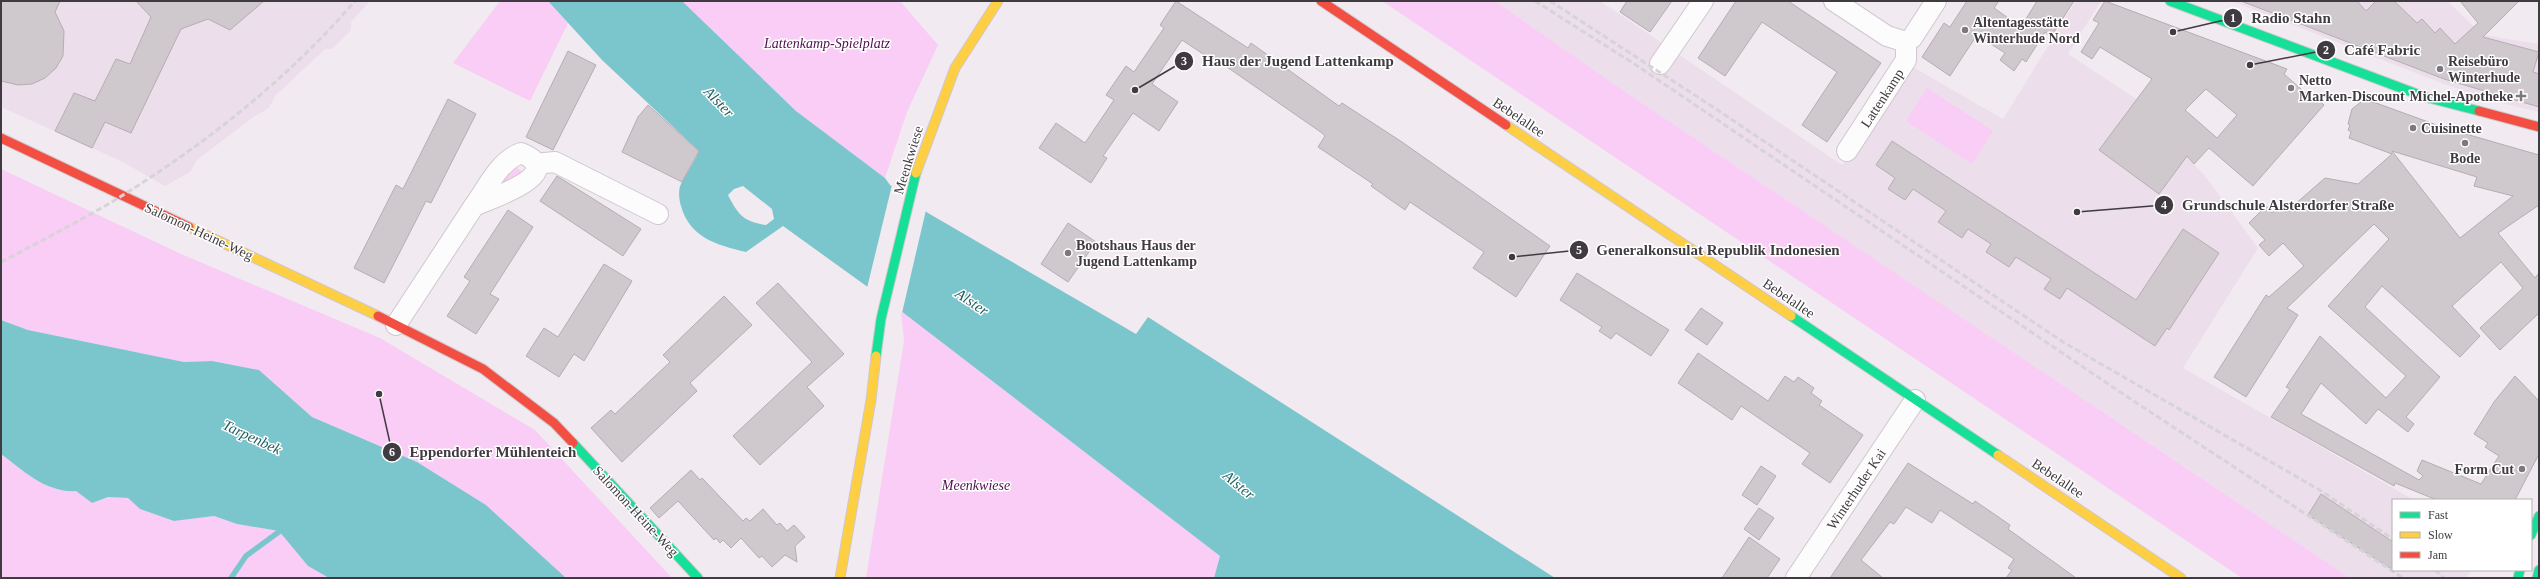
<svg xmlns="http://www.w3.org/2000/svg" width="2540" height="579" font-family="'Times New Roman',serif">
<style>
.built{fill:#ecdeeb}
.green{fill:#f9cdf5}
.water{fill:#7bc6cc;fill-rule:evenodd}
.pier{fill:#f2eaf1}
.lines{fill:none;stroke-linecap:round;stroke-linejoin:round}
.stream{stroke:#7bc6cc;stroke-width:5.5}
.building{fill:#cfc9ce;stroke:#b4aeb3;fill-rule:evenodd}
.street-casing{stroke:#cfc8ce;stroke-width:22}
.fast-casing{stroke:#cfc8ce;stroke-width:11}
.slow-casing{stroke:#cfc8ce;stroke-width:11}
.jam-casing{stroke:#cfc8ce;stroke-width:11}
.street{stroke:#fdfcfd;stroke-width:20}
.fast{stroke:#16e098;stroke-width:9}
.slow{stroke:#ffcf43;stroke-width:9}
.jam{stroke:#f24e42;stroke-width:9}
.rail{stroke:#d7d4d7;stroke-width:3;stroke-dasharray:6 3;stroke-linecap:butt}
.poi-dot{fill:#7e787e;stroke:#fff;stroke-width:1.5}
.labels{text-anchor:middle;stroke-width:3;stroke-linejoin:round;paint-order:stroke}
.poi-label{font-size:14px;font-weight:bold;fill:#403b40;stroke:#fff;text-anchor:start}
.park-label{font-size:14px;font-style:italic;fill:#4f0e4e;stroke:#fff}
.street-label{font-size:14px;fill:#403b40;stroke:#fff}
.water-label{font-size:15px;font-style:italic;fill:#225f61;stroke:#fff}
.leader{fill:none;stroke:#403b40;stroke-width:1.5}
.callout-dot{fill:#403b40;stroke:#fff;stroke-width:1.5}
.mark-label{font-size:12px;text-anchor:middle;font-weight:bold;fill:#fff}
.callout-label{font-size:15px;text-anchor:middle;font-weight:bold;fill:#403b40;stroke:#fff;stroke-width:3;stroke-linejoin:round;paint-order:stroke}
</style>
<rect width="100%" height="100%" fill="#f2eaf1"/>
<g class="built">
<path d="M1,1h369l-19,21v8l-19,19h-7l-50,47 -6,12 -17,10 -55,42 -7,12 -25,14 -42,-24 -122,-55z"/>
<path d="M1495,1h105l242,164 69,-99 92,53 73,-118h25l-33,53 76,50 24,33 37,39 53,72 -75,120 231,132h-21v70h78l-5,8h-116l-729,-489z"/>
<path d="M2232,1h215l36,34 56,9v68l-46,-11 -49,-17z"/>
</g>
<g class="green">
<path d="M500,1h48l20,22 -38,78 -77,-38z"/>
<path d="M682,1h218l38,44 -31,67 -22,66 -89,-67z"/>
<path d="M1382,1h113l126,88 729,489h-108z"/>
<path d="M1927,88l66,43 -21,33 -66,-43z"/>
<path d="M514,165l8,7v4l-21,10 -2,-3z"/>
<path d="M1,169l180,85 199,84 155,92 137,148h-106l-80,-73 -69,-43 -105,-45 -53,-47 -47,-9 -28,1 -156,-32 -27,-10z"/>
<path d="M901,311l319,245 -6,22h-348l38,-237z"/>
<path d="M1,454c23,17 45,39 75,37l16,12 16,-6 20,1 12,11 34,12 40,-5 23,8 43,7 28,35 21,12h-328z"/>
</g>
<g class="water">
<path d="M548,1h134l114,110 89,67 5,7 38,28 208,121 12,-17 407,261h-341l6,-22 -319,-245 -118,-85 -37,26c-29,-7 -56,-14 -65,-46 -2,-5 -3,-17 0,-22 5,-11 12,-19 18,-33l-97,-91zM743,186l29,23 2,10 -8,6c-23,-4 -27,-9 -38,-30l6,-6z"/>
<path d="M1,320l27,10 156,32 28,-1 47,9 53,47 105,45 69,43 80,73h-237l-21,-12 -29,-35 -42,-7 -23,-8 -40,5 -34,-12 -12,-11 -20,-1 -16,6 -16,-12c-30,2 -52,-20 -75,-37z"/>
</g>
<path class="pier" d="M892,185l34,25 -24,103 -35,-25z"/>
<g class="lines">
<path class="stream" d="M231,578l15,-22 34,-25"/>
</g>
<g class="building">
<path d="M1,1h59l-5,11 9,19 -1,25 -7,12 -11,10 -13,6 -14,1 -17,-4z"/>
<path d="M136,1h128l-34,29 -22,-11 -27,10 -50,104 -26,-11 -13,26 -37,-17 19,-38 21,8 21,-42 14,5 21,-47z"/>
<path d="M1176,1l72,47 3,-5 88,63 3,-3 60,39 148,104 -34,51 -43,-29 11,-16 -74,-50 -5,8 -34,-24 2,-2 -55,-37 7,-11 -3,-3 -108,-75 -2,2 -30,-20 -30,44 26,18 -19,29 -26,-18 -30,43 4,2 -16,25 -52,-35 17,-25 29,20 29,-43 -8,-5 20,-29 8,6 30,-44 -4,-3z"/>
<path d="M1627,1h45l-22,31 -30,-20z"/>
<path d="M1736,1h52l93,62 -54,79 -25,-17 35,-53 -75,-50 -37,54 -27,-18z"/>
<path d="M1967,1h32l-5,7 27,19 16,-26h37l-23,36 -6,-5 -19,30 -4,-3 -8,12 -14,-11 5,-7 -28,-18 -27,41 -28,-19 22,-34 6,4z"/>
<path d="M2105,1l182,68 -3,5 26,23 2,-3 12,11 -71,81 -44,-38 -15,16 -7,-8 -28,38 -60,-44 53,-71 -52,-32 -8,12 -11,-7 18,-29 -6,-3zM2206,89l31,26 -20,23 -32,-28z"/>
<path d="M2241,1h116l9,10 10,-10h18l23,22 5,-4 13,14 5,-5 15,16 23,-21 -18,-22h59l-36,36 56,15 -6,20 6,2v33l-95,-28z"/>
<path d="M568,51l28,14 -43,85 -27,-13z"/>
<path d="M448,99l28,15 -45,89 -5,-2 -42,82 -30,-15 42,-83 7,4z"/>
<path d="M2365,99l80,29 94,27v50l-41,28 37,45 4,-5v40l-39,37 -20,-22 43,-40 -22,-26 -49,44 28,30 -20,21 -78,-71 -17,21 75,70 -34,40 8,7 -6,8 -30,-23 -12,15 -45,-41 -20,31 118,66 4,-4 -6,-5 5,-11 59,24 18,-28 -14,-9 3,-4 -14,-9 20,-32 21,-26 24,25v53l-24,46h-78l-42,-17 -1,3 -123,-69 19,-28 -4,-2 34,-51 66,62 20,-22 -78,-70 61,-67 -15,-15 -87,84 11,7 -52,82 -32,-20 52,-82 3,2 35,-31 -21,-23 -14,13 -10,-11 6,-5 -16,-17 17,-17 6,7 8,-8 6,7 39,-34 33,6 34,-30 -43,-16 2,-6 -3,-2 2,-5 -2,-1 4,-15zM2392,151l85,26 -3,9 39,10 -53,42z"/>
<path d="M648,105l51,46 -17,31 -60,-30 16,-35z"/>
<path d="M1892,141l244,159 47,-71 36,24 -50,77 -2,-2 -12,18 -88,-58 -7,11 -16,-10 7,-10 -35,-22 -7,10 -23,-15 5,-8 -23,-15 -6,9 -24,-16 8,-11 -33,-22 -8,11 -17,-11 7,-11 -19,-13z"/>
<path d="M557,176l84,53 -18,27 -83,-55z"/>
<path d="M508,210l25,17 -43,67 9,5 -23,35 -29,-18 23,-35 -6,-4z"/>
<path d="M1068,223l28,19 -28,40 -27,-18z"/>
<path d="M604,264l28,17 -48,80 -10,-7 -15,23 -33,-21 18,-28 14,9z"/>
<path d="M1577,273l92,57 -18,26 -35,-23 -5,6 -12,-8 3,-4 -42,-27z"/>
<path d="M778,283l66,71 -37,33 17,19 -64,59 -27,-29 79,-74 -56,-59z"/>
<path d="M724,296l28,29 -62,58 7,8 -75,71 -31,-34 20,-18 4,4 55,-52 -7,-7z"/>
<path d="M1701,308l22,15 -16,22 -22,-15z"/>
<path d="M1698,353l70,48 17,-25 9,6 4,-5 16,11 -3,5 11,8 -3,4 44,30 -33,48 -28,-19 8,-11 -69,-47 -9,14 -54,-37z"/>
<path d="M1908,463l65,41 2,-3 22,15 13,9 -2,4 68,49h-70l6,-8 -4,-2 6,-9 -74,-49 -8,13 -26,-16 -12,17 -4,-2 -29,38 22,18h-53z"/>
<path d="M1761,466l15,10 -19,29 -15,-10z"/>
<path d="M691,470l9,10 2,-2 41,43 3,-3 4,3 13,-12 14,16 3,-2 7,8 7,-6 11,12 -10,9 2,16 -12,-7 -13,12 -10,-11 -3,2 -18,-20 -10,10 -8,-8 -3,3 -4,-5 -2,2 -36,-39 -19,17 -9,-10z"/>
<path d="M2321,494l72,48v28l-85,-55z"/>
<path d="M1759,508l15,10 -15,22 -15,-11z"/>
<path d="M1749,537l31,22 -13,19h-45z"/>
</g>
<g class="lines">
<defs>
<g id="street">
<path d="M1834,1l53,35 19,6 6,-4 24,-37"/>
<path d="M1660,64l43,-63"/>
<path d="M1847,151l59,-91v-18"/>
<path d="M521,153c50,20 -32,46 -47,53 13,-18 25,-45 47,-53z"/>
<path d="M535,164l20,-2 103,52"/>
<path d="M396,325l78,-119"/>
<path d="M1796,578l119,-178"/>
</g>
<g id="fast">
<path d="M2170,1l255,96 54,14"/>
<path d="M1791,316l207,139"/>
<path d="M876,356l5,-37 35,-146"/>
<path d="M573,443l125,135"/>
<path d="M2531,535l8,-19"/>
<path d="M2518,578l2,-8"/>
<path d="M2537,578l2,-8"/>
</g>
<g id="slow">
<path d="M1506,125l285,191"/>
<path d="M916,173l39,-105 43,-67"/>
<path d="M189,227l189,89"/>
<path d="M1998,455l183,123"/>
<path d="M840,578l31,-178 5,-44"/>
</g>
<g id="jam">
<path d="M1321,1l185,124"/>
<path d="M2479,111l60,16"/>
<path d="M1,138l188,89"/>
<path d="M378,316l105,53 71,54 19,20"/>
</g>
</defs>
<use href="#street" class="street-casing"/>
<use href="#fast" class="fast-casing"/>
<use href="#slow" class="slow-casing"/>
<use href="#jam" class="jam-casing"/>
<use href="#street" class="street"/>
<use href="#fast" class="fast"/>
<use href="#slow" class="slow"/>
<use href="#jam" class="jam"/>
<g class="rail">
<path d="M1535,1l101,64 484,327 283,186"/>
<path d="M1550,1l163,106 350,235 255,147 75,50"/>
<path d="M1,262c38,-20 77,-40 114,-62 88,-54 173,-121 240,-199"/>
<path d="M2435,570l9,8"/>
</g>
</g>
<g class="poi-dot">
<circle cx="1965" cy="30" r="4"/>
<circle cx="2440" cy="69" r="4"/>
<circle cx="2291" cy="88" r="4"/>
<path d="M2519 90h4v4h4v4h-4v4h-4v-4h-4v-4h4z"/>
<circle cx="2413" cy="128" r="4"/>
<circle cx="2465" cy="143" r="4"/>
<circle cx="1068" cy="253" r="4"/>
<circle cx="2522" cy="469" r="4"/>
</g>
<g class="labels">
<g class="poi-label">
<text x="1973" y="27">Altentagesstätte<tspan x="1973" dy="16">Winterhude Nord</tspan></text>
<text x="2448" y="66">Reisebüro<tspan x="2448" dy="16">Winterhude</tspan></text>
<text x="2299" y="85">Netto<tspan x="2299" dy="16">Marken-Discount</tspan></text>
<text x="2513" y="101" text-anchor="end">Michel-Apotheke</text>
<text x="2421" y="133">Cuisinette</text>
<text x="2465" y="163" text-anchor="middle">Bode</text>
<text x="1076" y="250">Bootshaus Haus der<tspan x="1076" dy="16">Jugend Lattenkamp</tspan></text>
<text x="2514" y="474" text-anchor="end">Form Cut</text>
</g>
<g class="park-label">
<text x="827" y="48">Lattenkamp-Spielplatz</text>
<text x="976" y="490">Meenkwiese</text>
</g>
<g class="street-label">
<text transform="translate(1882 98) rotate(-57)" y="5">Lattenkamp</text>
<text transform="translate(1519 117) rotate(34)" y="5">Bebelallee</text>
<text transform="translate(908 160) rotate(-73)" y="5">Meenkwiese</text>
<text transform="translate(199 231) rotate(25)" y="5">Salomon-Heine-Weg</text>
<text transform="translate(1789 298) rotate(34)" y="5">Bebelallee</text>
<text transform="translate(2058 478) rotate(34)" y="5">Bebelallee</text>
<text transform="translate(1856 489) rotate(-56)" y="5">Winterhuder Kai</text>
<text transform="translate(636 511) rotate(47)" y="5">Salomon-Heine-Weg</text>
</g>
<g class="water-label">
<text transform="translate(719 102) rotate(46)" y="5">Alster</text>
<text transform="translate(972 302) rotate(34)" y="5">Alster</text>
<text transform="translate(252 437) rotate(25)" y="5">Tarpenbek</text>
<text transform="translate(1239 485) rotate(40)" y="5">Alster</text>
</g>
</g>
<path class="leader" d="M2173 32L2233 18M2250 65L2326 50M1135 90L1184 61M2077 212L2164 205M1512 257L1579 250M379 394L392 452"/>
<g class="callout-dot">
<circle cx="2173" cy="32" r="4"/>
<circle cx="2250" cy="65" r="4"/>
<circle cx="1135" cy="90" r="4"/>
<circle cx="2077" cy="212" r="4"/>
<circle cx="1512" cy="257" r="4"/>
<circle cx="379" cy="394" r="4"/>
<circle cx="2233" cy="18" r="10"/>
<circle cx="2326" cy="50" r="10"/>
<circle cx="1184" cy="61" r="10"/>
<circle cx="2164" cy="205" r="10"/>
<circle cx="1579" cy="250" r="10"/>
<circle cx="392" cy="452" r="10"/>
</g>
<g class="mark-label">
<text x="2233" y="22">1</text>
<text x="2326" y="54">2</text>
<text x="1184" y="65">3</text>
<text x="2164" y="209">4</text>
<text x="1579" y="254">5</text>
<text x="392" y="456">6</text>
</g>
<g class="callout-label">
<text x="2291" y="23">Radio Stahn</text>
<text x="2382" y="55">Café Fabric</text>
<text x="1298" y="66">Haus der Jugend Lattenkamp</text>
<text x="2288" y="210">Grundschule Alsterdorfer Straße</text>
<text x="1718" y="255">Generalkonsulat Republik Indonesien</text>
<text x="493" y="457">Eppendorfer Mühlenteich</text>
</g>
<rect width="2540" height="579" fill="none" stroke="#403b40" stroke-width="4"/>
<rect x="2392" y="499" width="140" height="72" fill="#ffffff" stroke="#b3b1b3"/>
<rect x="2400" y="512" width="20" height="6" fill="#16e098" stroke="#b3b1b3"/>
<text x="2428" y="519" font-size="12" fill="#403b40">Fast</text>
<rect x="2400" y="532" width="20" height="6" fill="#ffcf43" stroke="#b3b1b3"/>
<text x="2428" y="539" font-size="12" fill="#403b40">Slow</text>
<rect x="2400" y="552" width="20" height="6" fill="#f24e42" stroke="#b3b1b3"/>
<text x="2428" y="559" font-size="12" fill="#403b40">Jam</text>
</svg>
